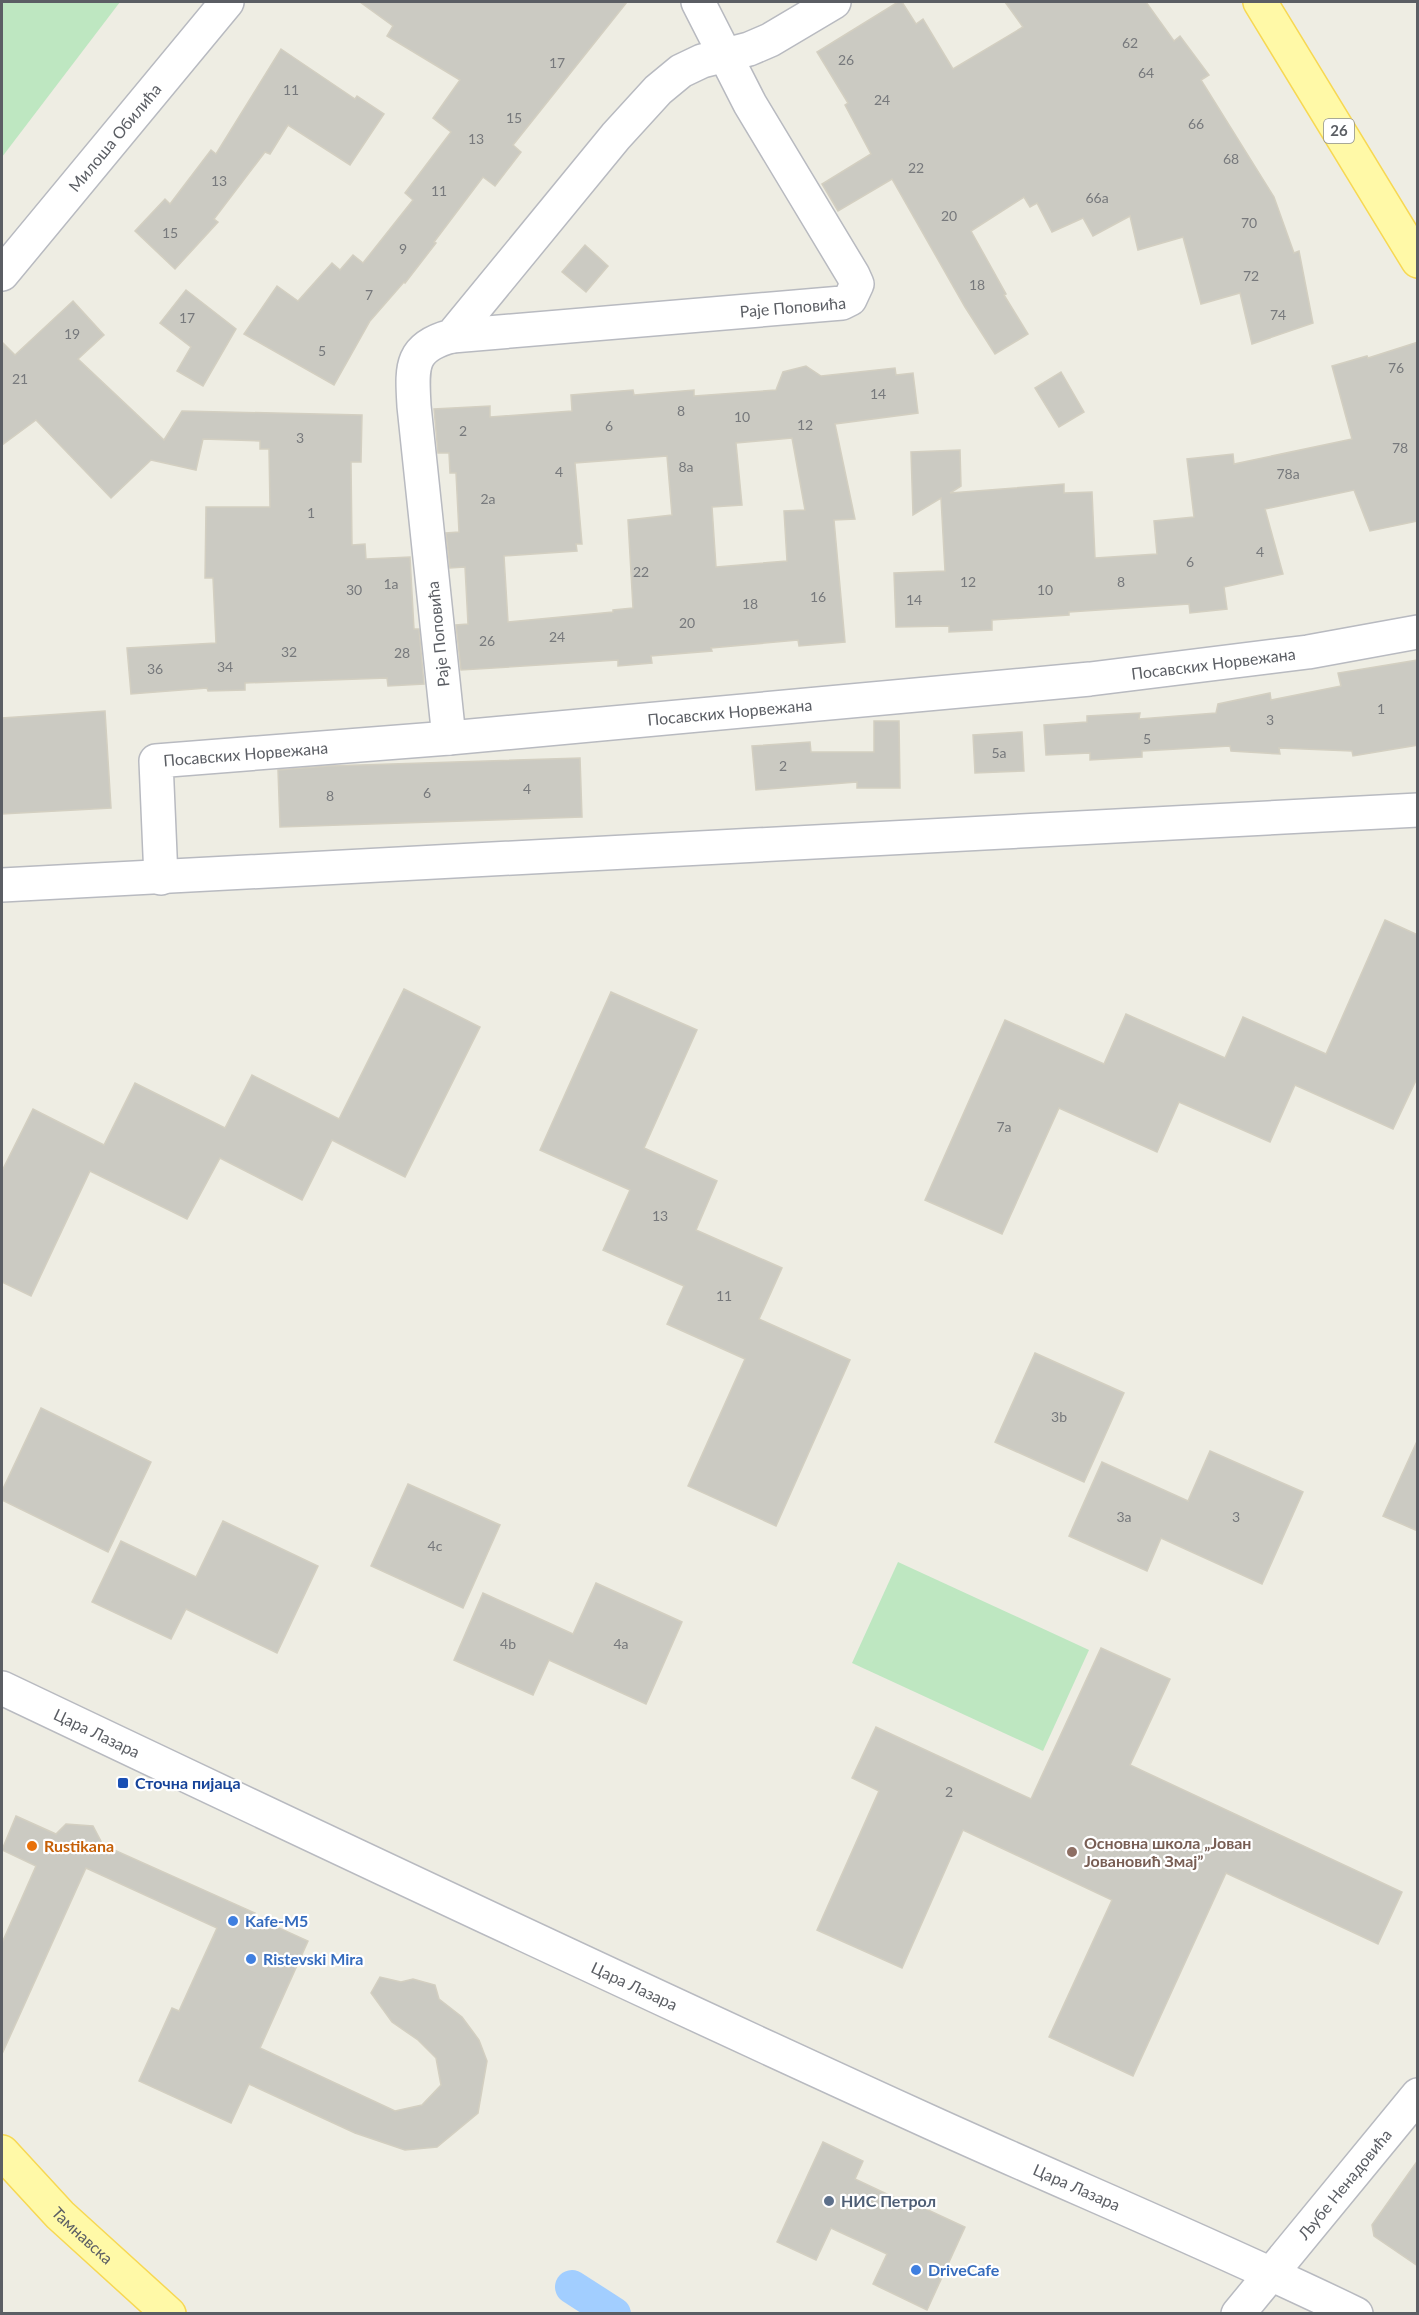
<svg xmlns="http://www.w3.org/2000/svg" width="1419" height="2315" font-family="Lato,sans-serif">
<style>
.grass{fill:#bee7c1}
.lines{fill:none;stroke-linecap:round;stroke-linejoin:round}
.canal{stroke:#a2ceff;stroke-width:34}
.building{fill:#cbcac2;stroke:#d3cfc1;stroke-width:1.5;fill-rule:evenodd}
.minor-casing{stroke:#b8bac0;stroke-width:36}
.major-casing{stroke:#f7d853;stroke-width:36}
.minor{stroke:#fff;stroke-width:33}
.major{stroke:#fff9a7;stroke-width:33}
.transit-dot{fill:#1a4fb4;stroke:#fff;stroke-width:2}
.food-dot{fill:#e8710a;stroke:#fff;stroke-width:2}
.education-dot{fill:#8d6e63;stroke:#fff;stroke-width:2}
.shop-dot{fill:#3f7fe0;stroke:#fff;stroke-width:2}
.service-dot{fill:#5c6f8a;stroke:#fff;stroke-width:2}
.labels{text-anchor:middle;stroke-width:4.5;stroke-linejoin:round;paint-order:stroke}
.number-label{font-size:14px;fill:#77797c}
.shield{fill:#fff;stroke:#8c8e92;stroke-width:1.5}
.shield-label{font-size:15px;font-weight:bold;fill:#5b5e64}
.street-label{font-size:16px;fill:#5b5e64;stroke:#fff}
.transit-label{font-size:16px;font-weight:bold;fill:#164399;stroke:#fff;text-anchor:start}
.education-label{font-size:16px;font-weight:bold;fill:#785e54;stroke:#fff;text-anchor:start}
.food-label{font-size:16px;font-weight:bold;fill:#c56008;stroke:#fff;text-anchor:start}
.shop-label{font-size:16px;font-weight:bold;fill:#366cbe;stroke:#fff;text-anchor:start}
.service-label{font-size:16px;font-weight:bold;fill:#4e5e75;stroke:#fff;text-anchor:start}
</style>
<rect width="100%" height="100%" fill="#eeede3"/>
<g class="grass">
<path d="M2,2h118l-118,155z"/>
<path d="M898,1562l191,88 -46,101 -191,-88z"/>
</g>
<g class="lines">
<path class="canal" d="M572,2287l42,27"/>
</g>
<g class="building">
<path d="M360,2h267l-114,143 8,7 -26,34 -12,-9 -49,65 2,1 -31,40 -1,-1 -34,39 -36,64 -90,-51 33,-48 21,15 34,-38 8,7 13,-15 10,8 50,-63 -8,-7 46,-61 -18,-14 27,-38 -73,-44 6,-10z"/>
<path d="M898,2h4l14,22 7,-5 30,50 70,-42 -18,-25h141l28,39 6,-5 29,39 -8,5 73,117 20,56 5,-2 14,72 -61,21 -12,-51 -39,11 -18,-67 -45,13 -8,-34 -37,20 -10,-18 -31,14 -15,-29 -7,4 -6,-10 -53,34 35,63 -2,1 24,39 -33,20 -30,-47 -73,-128 -54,32 -16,-27 49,-30 -26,-49 3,-2 -31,-51z"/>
<path d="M281,49l74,50 2,-3 27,18 -34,51 -62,-40 -18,29 -5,-2 -51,67 4,3 -43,47 -40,-38 30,-32 5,5 41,-54 5,4z"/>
<path d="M585,245l23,21 -22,26 -24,-20z"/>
<path d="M186,290l50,39 -33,57 -26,-15 14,-24 -31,-24z"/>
<path d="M73,301l31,34 -26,24 86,81 18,-29 180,4 -1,47h-10l1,83 13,-1 1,15 44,-2 4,72h5l5,55 -36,2 -1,-8 -142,5v7l-37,1 -1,-3 -76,6 -4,-46 89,-5 -3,-65h-8l1,-71h64l-1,-58h-9v-8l-57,-2 -7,31 -45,-10 -40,38 -75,-78 -34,25v-103l13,13z"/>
<path d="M1418,342v179l-48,10 -16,-41 -89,19 18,65 -59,13 3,22 -37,4 -1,-9 -120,8v3l-77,5v10l-43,2v-6l-53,1 -2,-54 51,-2 -4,-73 -28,17 -2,-63 49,-2 1,36 -11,7 114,-9v9l28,-1 3,66 62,-4 -3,-33 40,-4 -7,-58 46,-5 1,10 118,-25 -20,-73 35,-10 1,2z"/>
<path d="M806,366l15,10 74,-8 1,7 17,-2 5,40 -83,11 20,95 -21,1 11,122 -46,4 -1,-6 -87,8 1,3 -61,5 1,7 -34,3v-6l-157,10 -5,-45 12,-1 -3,-57 -15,1 -4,-35 13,-1 -3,-59h-6l-1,-20h-11l-4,-44 56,-3v11l82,-6 -1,-16 62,-5 1,5 60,-5v6l82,-6 7,-18zM792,438l13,72 -21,1 3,50 -71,6 -4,-60 30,-2 -6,-62zM667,456l5,59 -44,5 5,88 -20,2v2l-105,10 -4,-66 73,-5 -1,-7h6l-7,-81z"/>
<path d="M1061,372l23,40 -25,15 -24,-39z"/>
<path d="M1418,660v85l-65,11 -1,-5 -73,-3 1,6 -49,-3 -1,-5 -88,5v6l-52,3v-7l-44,2 -2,-30 43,-3v-6l53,-3 -1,6 77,-6 2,-9 52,-11 1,7 70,-14 -3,-13z"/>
<path d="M105,711l6,97 -109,6v-96z"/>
<path d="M874,721h25l1,67h-43v-6l-101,8 -4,-44 58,-4 1,10h63z"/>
<path d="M1022,732l2,39 -49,2 -2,-38z"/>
<path d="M580,758l2,59 -302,10 -2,-57 50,-4z"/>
<path d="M1385,920l33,15v141l-25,53 -98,-44 -25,57 -91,-40 -22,50 -98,-44 -57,126 -77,-34 80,-180 99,44 22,-50 99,44 18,-41 83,37z"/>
<path d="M404,989l76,38 -75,150 -73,-37 -30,60 -82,-42 -33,61 -97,-48 -59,125 -29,-14v-111l31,-62 71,36 31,-62 90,45 27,-53 87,44z"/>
<path d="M611,992l86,38 -53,118 73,33 -21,49 86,38 -23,51 91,41 -74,166 -88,-40 57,-127 -78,-35 17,-38 -81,-36 27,-60 -90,-40z"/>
<path d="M1035,1353l89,40 -40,89 -89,-40z"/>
<path d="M41,1408l110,54 -43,90 -106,-52v-9z"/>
<path d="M1418,1439v92l-35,-15z"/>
<path d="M1210,1451l93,41 -41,92 -101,-46 -14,33 -78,-35 33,-74 86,39z"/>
<path d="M408,1484l92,41 -37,83 -92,-42z"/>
<path d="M223,1521l95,45 -41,87 -91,-44 -15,30 -79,-37 29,-61 75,36z"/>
<path d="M596,1583l86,39 -36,82 -97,-44 -16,35 -79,-35 29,-67 90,41z"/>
<path d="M1101,1648l69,31 -40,86 272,127 -24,52 -152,-71 -93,203 -84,-39 63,-137 -149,-70 -61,138 -85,-38 62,-139 -27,-13 24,-51 155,72z"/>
<path d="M16,1816l40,18 10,-10 27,2 10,19 152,68 -2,3 55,25 -48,107 135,63 27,-6 19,-20 -5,-27 -18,-18 -26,-18 -21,-29 9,-16 21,5 12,-3 22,6 4,14 23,18 17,23 8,21 -9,52 -41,34 -32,3 -50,-17 -106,-49 -18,39 -92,-42 33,-73 7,3 38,-83 -131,-60 -84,186v-111l34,-77 -34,-16z"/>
<path d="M823,2142l40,19 -8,18 55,26 1,-3 54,25 -38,83 -54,-26 14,-30 -56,-26 -15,32 -39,-18z"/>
<path d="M1418,2160v106l-44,-30 -2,-11z"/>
</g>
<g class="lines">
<defs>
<g id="minor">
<path id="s1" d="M2,274l225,-272"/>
<path id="s2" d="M452,336l390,-33 8,-4 7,-15 -4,-9 -103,-171 -52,-102"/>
<path d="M449,738l-35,-332c-2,-38 -5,-59 38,-70l164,-200 42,-46 23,-19 21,-10 47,-12 21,-9 64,-38"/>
<path id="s3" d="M161,878l-5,-117 293,-23 641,-59 218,-27 110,-20"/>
<path d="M2,885l1416,-75"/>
<path id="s4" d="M2,1688c309,147 618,293 930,435 141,64 284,123 424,191"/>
<path id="s5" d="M1238,2314l180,-219"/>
</g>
<g id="major">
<path d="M1260,2l158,259"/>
<path id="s6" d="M2,2152l58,63 109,99"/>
</g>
</defs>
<use href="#minor" class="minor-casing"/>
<use href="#major" class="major-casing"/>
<use href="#minor" class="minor"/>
<use href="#major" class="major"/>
</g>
<rect class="transit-dot" x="117" y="1777" width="12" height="12" rx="3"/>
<circle class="food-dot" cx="32" cy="1846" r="6"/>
<circle class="education-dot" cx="1072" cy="1852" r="6"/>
<g class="shop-dot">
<circle cx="233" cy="1921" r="6"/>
<circle cx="251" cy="1959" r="6"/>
<circle cx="916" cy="2270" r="6"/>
</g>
<circle class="service-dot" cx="829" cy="2201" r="6"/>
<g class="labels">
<g class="number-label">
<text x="1130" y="48">62</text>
<text x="846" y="65">26</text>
<text x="557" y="68">17</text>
<text x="1146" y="78">64</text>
<text x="291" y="95">11</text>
<text x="882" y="105">24</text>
<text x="514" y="123">15</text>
<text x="1196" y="129">66</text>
<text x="476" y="144">13</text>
<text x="1231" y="164">68</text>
<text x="916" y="173">22</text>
<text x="219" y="186">13</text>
<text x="439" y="196">11</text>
<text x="1097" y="203">66a</text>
<text x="949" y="221">20</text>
<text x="1249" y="228">70</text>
<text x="170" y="238">15</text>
<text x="403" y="254">9</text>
<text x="1251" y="281">72</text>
<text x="977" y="290">18</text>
<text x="369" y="300">7</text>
<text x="1278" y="320">74</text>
<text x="187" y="323">17</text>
<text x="72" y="339">19</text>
<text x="322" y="356">5</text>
<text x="1396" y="373">76</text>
<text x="20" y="384">21</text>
<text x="878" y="399">14</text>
<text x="681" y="416">8</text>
<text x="742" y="422">10</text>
<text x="805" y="430">12</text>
<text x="609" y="431">6</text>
<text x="463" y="436">2</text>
<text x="300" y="443">3</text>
<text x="1400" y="453">78</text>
<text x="686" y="472">8a</text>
<text x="559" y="477">4</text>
<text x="1288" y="479">78a</text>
<text x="488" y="504">2a</text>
<text x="311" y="518">1</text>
<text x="1260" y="557">4</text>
<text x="1190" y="567">6</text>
<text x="641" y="577">22</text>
<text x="968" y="587">12</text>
<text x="1121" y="587">8</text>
<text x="391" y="589">1a</text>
<text x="354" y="595">30</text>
<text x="1045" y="595">10</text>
<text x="818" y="602">16</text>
<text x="914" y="605">14</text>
<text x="750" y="609">18</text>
<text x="687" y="628">20</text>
<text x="557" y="642">24</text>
<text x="487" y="646">26</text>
<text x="289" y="657">32</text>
<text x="402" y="658">28</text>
<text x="225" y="672">34</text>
<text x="155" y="674">36</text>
<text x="1381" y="714">1</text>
<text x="1270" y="725">3</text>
<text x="1147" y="744">5</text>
<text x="999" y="758">5a</text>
<text x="783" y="771">2</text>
<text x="527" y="794">4</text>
<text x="427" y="798">6</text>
<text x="330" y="801">8</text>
<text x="1004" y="1132">7a</text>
<text x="660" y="1221">13</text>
<text x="724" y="1301">11</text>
<text x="1059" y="1422">3b</text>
<text x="1124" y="1522">3a</text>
<text x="1236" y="1522">3</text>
<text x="435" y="1551">4c</text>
<text x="508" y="1649">4b</text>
<text x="621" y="1649">4a</text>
<text x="949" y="1797">2</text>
</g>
<rect class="shield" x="1324" y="119" width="30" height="24" rx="4.5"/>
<g class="shield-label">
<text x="1339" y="136">26</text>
</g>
<g class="street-label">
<text dy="6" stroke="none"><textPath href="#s1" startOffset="177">Милоша Обилића</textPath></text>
<text dy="6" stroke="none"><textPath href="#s2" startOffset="342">Раје Поповића</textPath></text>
<text transform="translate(438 634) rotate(-96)" y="6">Раје Поповића</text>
<text dy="6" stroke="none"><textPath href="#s3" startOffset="1179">Посавских Норвежана</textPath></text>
<text dy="6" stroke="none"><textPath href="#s3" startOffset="693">Посавских Норвежана</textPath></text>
<text dy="6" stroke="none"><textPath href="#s3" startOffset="207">Посавских Норвежана</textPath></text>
<text dy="6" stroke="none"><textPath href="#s4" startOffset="105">Цара Лазара</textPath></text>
<text dy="6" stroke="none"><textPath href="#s4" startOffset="699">Цара Лазара</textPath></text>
<text dy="6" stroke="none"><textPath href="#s5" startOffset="168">Љубе Ненадовића</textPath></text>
<text dy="6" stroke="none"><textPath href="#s4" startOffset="1185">Цара Лазара</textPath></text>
<text dy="6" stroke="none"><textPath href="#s6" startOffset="116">Тамнавска</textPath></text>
</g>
<g class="transit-label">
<text x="135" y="1789">Сточна пијаца</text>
</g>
<g class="education-label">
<text x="1084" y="1849">Основна школа „Јован<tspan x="1084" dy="18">Јовановић Змај”</tspan></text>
</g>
<g class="food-label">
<text x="44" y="1852">Rustikana</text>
</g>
<g class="shop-label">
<text x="245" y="1927">Kafe-M5</text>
<text x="263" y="1965">Ristevski Mira</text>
<text x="928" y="2276">DriveCafe</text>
</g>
<g class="service-label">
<text x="841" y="2207">НИС Петрол</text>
</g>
</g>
<rect width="1419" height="2315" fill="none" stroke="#5b5e64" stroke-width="6"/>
</svg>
